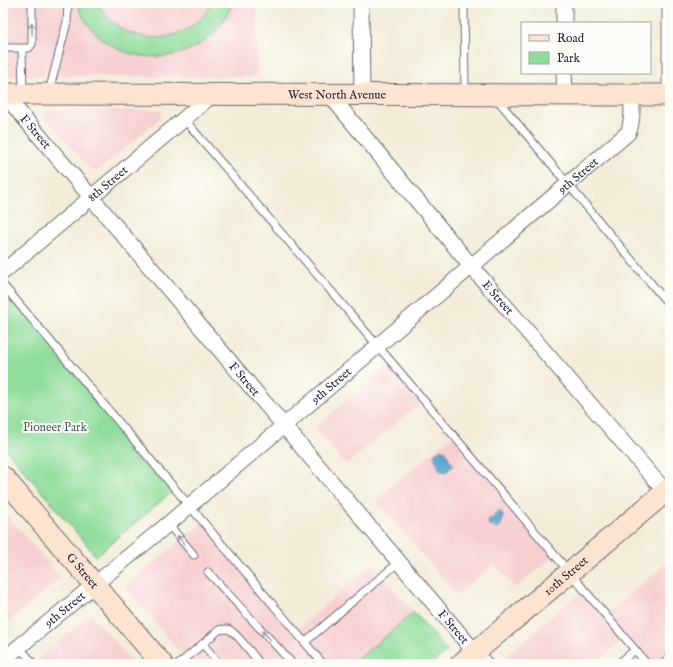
<svg xmlns="http://www.w3.org/2000/svg" width="673" height="667" font-family="'IM FELL English',serif">
<style>
.built{fill:#f7cfd2}
.green{fill:#8fdd9b;stroke:#58806b}
.water{fill:#54abd1;stroke:#3b6686}
.lines{fill:none;stroke-linecap:round;stroke-linejoin:round}
.lane-casing{stroke:#6b6972;stroke-width:9}
.street-casing{stroke:#6b6972;stroke-width:17}
.secondary-casing{stroke:#6b6972;stroke-width:23}
.lane{stroke:#fff;stroke-width:7}
.street{stroke:#fff;stroke-width:15}
.secondary{stroke:#fde4d1;stroke-width:21}
.oneway{stroke:#9c9ca7}
.labels{text-anchor:middle;stroke-width:4;stroke-linejoin:round;paint-order:stroke}
.street-label{font-size:12px;fill:#22223b;stroke:#fdfcf7}
.park-label{font-size:12px;fill:#435a58;stroke:#fdfcf7}
</style>
<rect width="100%" height="100%" fill="#fdfcf7"/>
<filter id="ink" filterUnits="userSpaceOnUse"><feTurbulence type="fractalNoise" baseFrequency=".025" numOctaves="2"/><feDisplacementMap in="SourceGraphic" scale="8" xChannelSelector="R" yChannelSelector="G"/><feConvolveMatrix kernelMatrix="1 2 1 2 8 2 1 2 1" color-interpolation-filters="sRGB"/></filter>
<filter id="wash" filterUnits="userSpaceOnUse"><feTurbulence type="fractalNoise" baseFrequency=".012" numOctaves="4" result="noise"/><feDisplacementMap in="SourceGraphic" scale="16" xChannelSelector="R" yChannelSelector="G"/><feGaussianBlur stdDeviation="0.9" result="paint"/><feColorMatrix in="noise" values="0 0 0 0 0 0 0 0 0 0 0 0 0 0 0 0 0 1.4 0 .05"/><feComposite in="paint" operator="in"/></filter>
<g filter="url(#wash)">
<rect width="100%" height="100%" fill="#f3edd8"/>
<g class="built">
<path d="M3,3h254v74l-254,-1z"/>
<path d="M49,110h113v3l-2,5 -62,53h-3l-5,-2 -44,-51 -1,-5 2,-2z"/>
<path d="M392,362l32,38 -78,65 -31,-37z"/>
<path d="M453,435l102,120 -40,33 -21,-24 -38,31 -80,-95z"/>
<path d="M3,510l58,68 -58,48z"/>
<path d="M203,522l92,109 77,-67 42,48 -62,52h-162l-63,-75 -1,-2 1,-2z"/>
<path d="M670,560v104h-23l-22,-26 -30,26h-80l-8,-9 77,-66 22,26z"/>
<path d="M91,614l43,50h-102z"/>
</g>
<g class="green">
<path d="M76,3h22c22,46 92,46 113,0h22c-6,13 -13,25 -25,35 -34,29 -90,24 -118,-11 -6,-7 -10,-16 -14,-24z"/>
<path d="M9,293l166,196 -79,67 -93,-110v-148z"/>
<path d="M414,612l33,39 -16,13h-79z"/>
</g>
<g class="water">
<path d="M440,450c7,0 6,1 8,7 1,3 4,6 6,8l-10,8c-5,-1 -6,-6 -6,-10 -4,-3 -4,-6 -3,-10z"/>
<path d="M499,511l2,1c4,6 1,10 -2,16l-3,1 -3,-3 -4,-1 -1,-3 1,-3 5,-1 1,-5z"/>
</g>
</g>
<g filter="url(#ink)">
<g class="lines">
<defs>
<g id="lane">
<path d="M464,3l1,90"/>
<path d="M3,48h26l3,-4v-41"/>
<path d="M22,49l1,43"/>
<path d="M49,92l18,-70 1,-19"/>
<path d="M666,93v-90"/>
<path d="M496,98l174,208"/>
<path d="M184,119l193,226 270,319"/>
<path d="M3,285l320,379"/>
<path d="M168,524l26,31"/>
<path d="M208,572l82,89 2,3"/>
<path d="M305,642l94,-80"/>
<path d="M203,644l16,20"/>
<path d="M19,647l15,17"/>
<path d="M179,664l40,-34c3,-1 6,-1 9,-1 8,3 26,27 32,35"/>
<path d="M618,664l17,-14"/>
<path d="M662,664l8,-7"/>
</g>
<g id="street">
<path d="M361,3l1,92"/>
<path d="M564,3v20"/>
<path d="M564,73l1,22"/>
<path id="s1" d="M4,94l481,570"/>
<path id="s2" d="M330,95l141,171 199,231"/>
<path id="s3" d="M3,272l181,-153 29,-25"/>
<path id="s4" d="M3,660l165,-136 460,-391c5,-11 4,-25 4,-37"/>
</g>
<g id="secondary">
<path id="s5" d="M3,94l667,1"/>
<path id="s6" d="M3,477l159,187"/>
<path id="s7" d="M461,664l209,-176"/>
</g>
</defs>
<use href="#lane" class="lane-casing"/>
<use href="#street" class="street-casing"/>
<use href="#secondary" class="secondary-casing"/>
<use href="#lane" class="lane"/>
<use href="#street" class="street"/>
<use href="#secondary" class="secondary"/>
</g>
<defs><path id="oneway-shaft" d="M-6 0H5M1.5-3L5.5 0L1.5 3" fill="none" stroke-width="1.6" stroke-linecap="round" stroke-linejoin="round"/></defs>
<g class="oneway">
<use href="#oneway-shaft" transform="translate(32 29) rotate(-91)"/>
<use href="#oneway-shaft" transform="translate(181 540) rotate(-130)"/>
<use href="#oneway-shaft" transform="translate(266 635) rotate(-133)"/>
</g>
</g>
<g class="labels">
<g class="street-label">
<text dy="4" stroke="none"><textPath href="#s5" startOffset="334">West North Avenue</textPath></text>
<text dy="4" stroke="none"><textPath href="#s1" startOffset="49">F Street</textPath></text>
<text dy="4" stroke="none"><textPath href="#s4" startOffset="752">9th Street</textPath></text>
<text dy="4" stroke="none"><textPath href="#s3" startOffset="137">8th Street</textPath></text>
<text dy="4" stroke="none"><textPath href="#s2" startOffset="263">E Street</textPath></text>
<text dy="4" stroke="none"><textPath href="#s1" startOffset="373">F Street</textPath></text>
<text dy="4" stroke="none"><textPath href="#s4" startOffset="428">9th Street</textPath></text>
<text dy="4" stroke="none"><textPath href="#s6" startOffset="123">G Street</textPath></text>
<text dy="4" stroke="none"><textPath href="#s7" startOffset="137">10th Street</textPath></text>
<text dy="4" stroke="none"><textPath href="#s4" startOffset="80">9th Street</textPath></text>
<text dy="4" stroke="none"><textPath href="#s1" startOffset="697">F Street</textPath></text>
</g>
<g class="park-label">
<text x="55" y="431">Pioneer Park</text>
</g>
</g>
<rect width="673" height="667" fill="none" stroke="#fdfcf7" stroke-width="16"/>
<rect x="521" y="22" width="130" height="52" fill="#fdfcf7" stroke="#a5a5ac"/>
<rect x="529" y="35" width="20" height="6" fill="#fde4d1" stroke="#a5a5ac"/>
<text x="557" y="42" font-size="12" fill="#22223b">Road</text>
<rect x="529" y="52" width="20" height="12" fill="#8fdd9b" stroke="#a5a5ac"/>
<text x="557" y="62" font-size="12" fill="#22223b">Park</text>
</svg>
